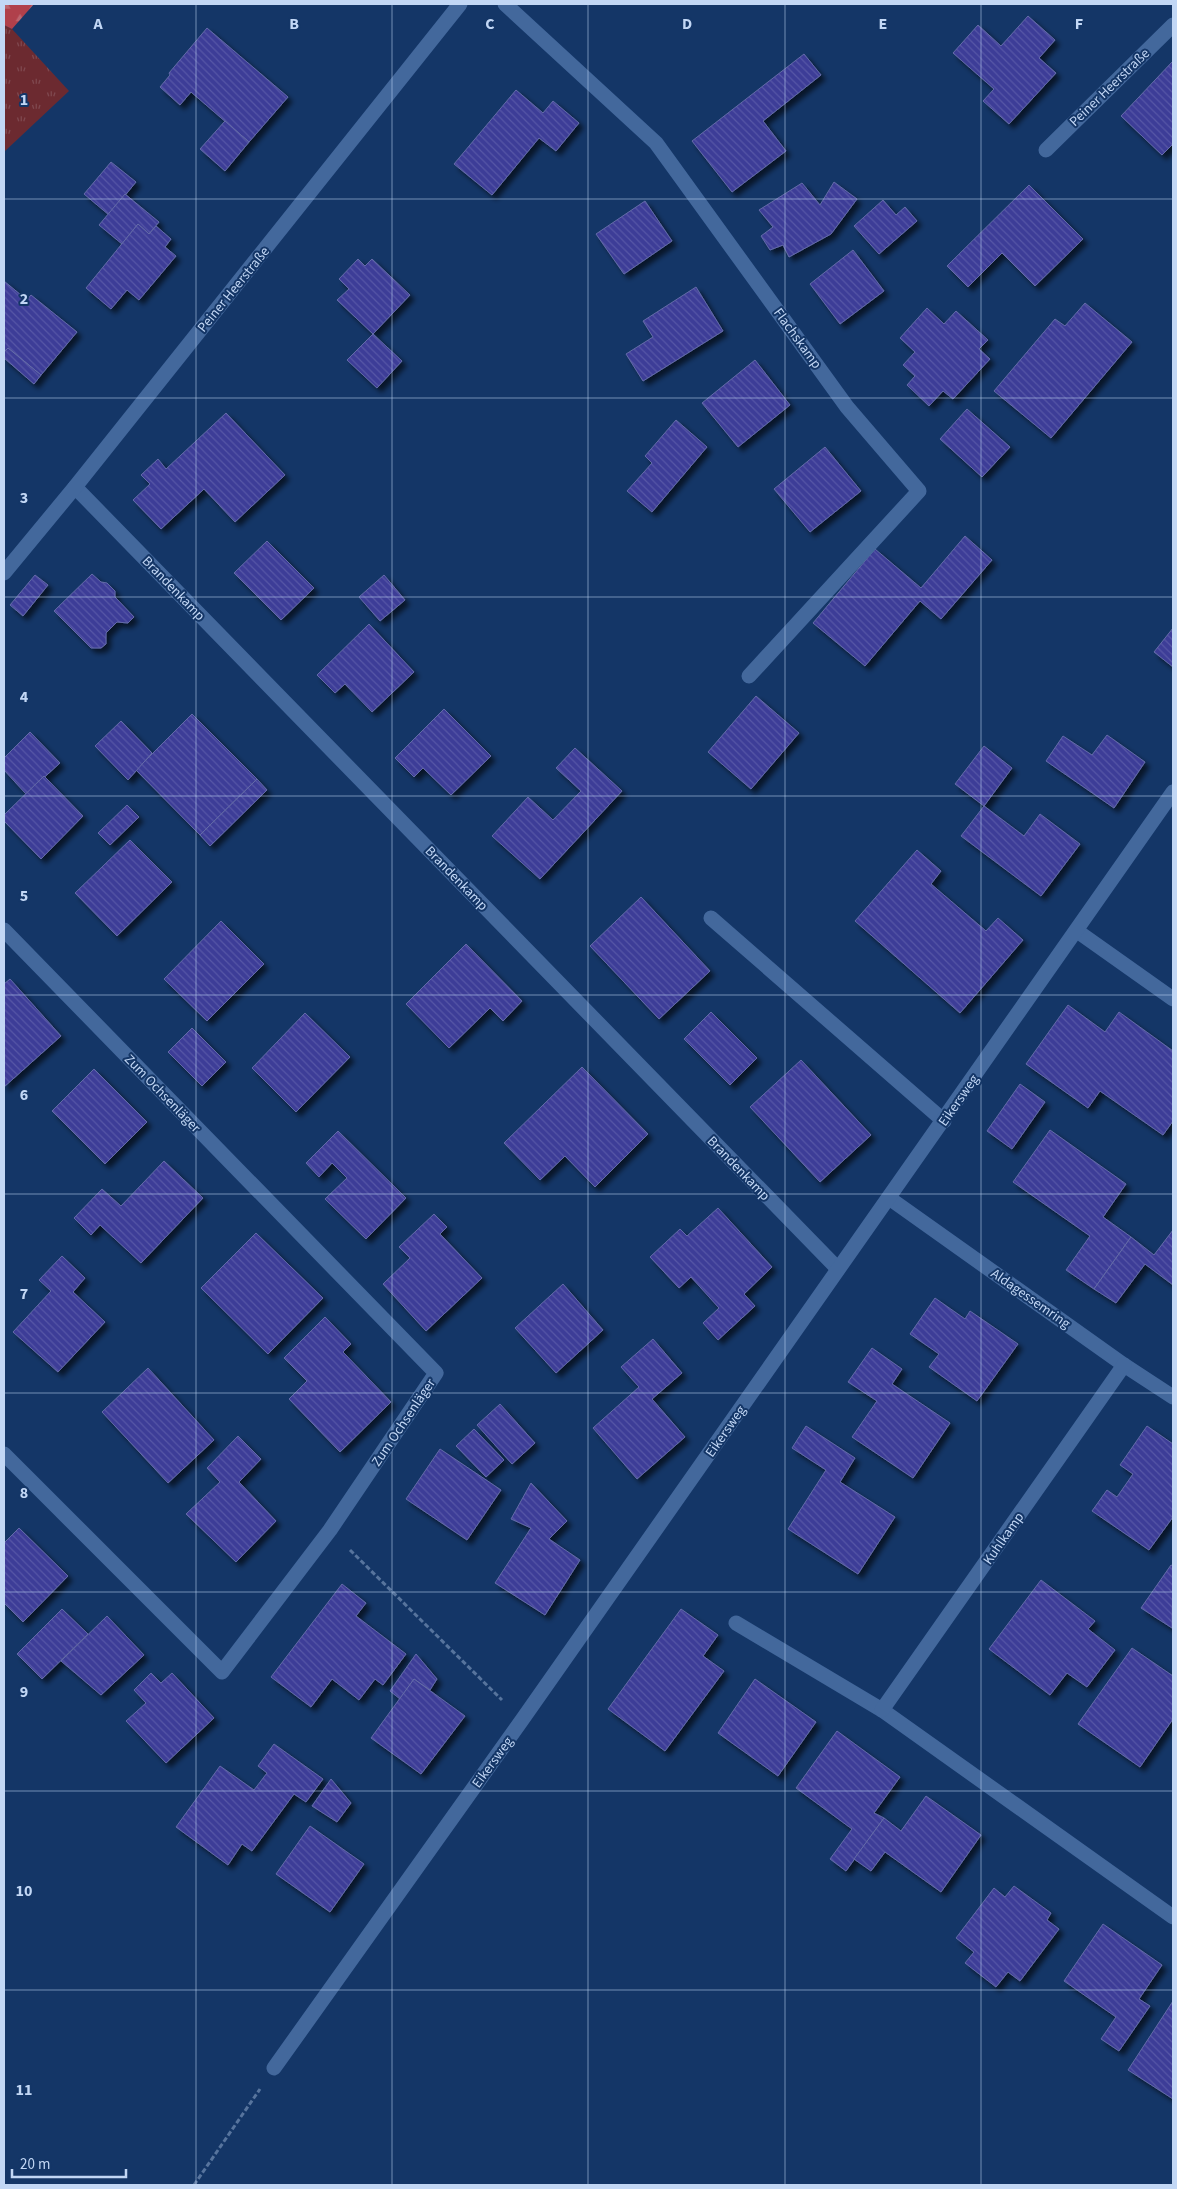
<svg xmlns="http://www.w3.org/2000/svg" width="1177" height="2189" font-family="'Source Sans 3',sans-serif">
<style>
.grass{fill:url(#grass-tufts)}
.forest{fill:url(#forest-firs)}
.building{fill:url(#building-back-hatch);stroke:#646ba8;filter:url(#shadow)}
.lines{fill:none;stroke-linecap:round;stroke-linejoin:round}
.path{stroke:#57749d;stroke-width:3;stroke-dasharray:5 2.5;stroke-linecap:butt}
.lane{stroke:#43689c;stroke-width:15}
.street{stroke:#43689c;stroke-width:15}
.grid{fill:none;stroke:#c2d7f5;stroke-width:1;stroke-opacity:0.55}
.labels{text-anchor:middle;stroke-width:4;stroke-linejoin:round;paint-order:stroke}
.street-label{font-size:14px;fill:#c2d7f5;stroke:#143667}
.grid-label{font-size:16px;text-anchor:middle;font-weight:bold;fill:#c2d7f5;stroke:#143667;stroke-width:4;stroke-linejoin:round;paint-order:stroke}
</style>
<defs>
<pattern id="grass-tufts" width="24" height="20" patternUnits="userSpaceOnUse" patternTransform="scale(1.25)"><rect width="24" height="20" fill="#6c2a30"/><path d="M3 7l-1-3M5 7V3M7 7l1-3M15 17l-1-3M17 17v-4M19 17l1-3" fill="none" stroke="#7f484f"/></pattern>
<pattern id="forest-firs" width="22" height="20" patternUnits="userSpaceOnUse" patternTransform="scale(1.25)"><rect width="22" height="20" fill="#b0404b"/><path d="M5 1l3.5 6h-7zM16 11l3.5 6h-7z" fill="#bc646e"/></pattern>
<pattern id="building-back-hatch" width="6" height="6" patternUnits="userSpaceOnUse" patternTransform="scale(1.25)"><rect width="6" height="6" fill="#3c3c97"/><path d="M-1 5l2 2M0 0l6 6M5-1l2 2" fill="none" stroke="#5757a6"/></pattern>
<filter id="shadow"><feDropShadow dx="4.5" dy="4.5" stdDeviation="2.5" flood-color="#0009"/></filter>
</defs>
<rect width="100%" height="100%" fill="#143667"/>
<path class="grass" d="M4,25l8,4 57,62 -65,61z"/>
<path class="forest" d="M4,4h30l-22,25 -8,-4z"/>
<g class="building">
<path d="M1028,16l27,24 -16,18 17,15 -47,51 -26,-23 11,-12 -41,-36 25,-28 23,21z"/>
<path d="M207,28l81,69 -39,45 -58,-50 -11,13 -20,-18 10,-12 -1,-2z"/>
<path d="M804,54l17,21 -58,46 23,30 -54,41 -40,-51z"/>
<path d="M1173,61v83l-11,11 -41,-39z"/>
<path d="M516,90l27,23 10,-12 26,22 -23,28 -17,-13 -47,57 -38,-31z"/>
<path d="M225,121l24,21 -24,29 -25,-22z"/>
<path d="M111,162l25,20 -27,33 -25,-21z"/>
<path d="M834,182l23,17 -26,35 -42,23 -6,-12 -13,5 -9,-14 12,-9 -14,-17 43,-27 18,22z"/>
<path d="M1029,185l54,54 -48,47 -33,-33 -34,34 -21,-21z"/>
<path d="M125,194l34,28 -10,12 -11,-10 -16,20 -23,-19z"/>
<path d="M883,200l13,15 9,-8 12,14 -38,33 -25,-28z"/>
<path d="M645,201l27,40 -48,33 -28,-40z"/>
<path d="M138,224l11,10 7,-8 15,13 -6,8 11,9 -37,44 -12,-10 -16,19 -25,-21z"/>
<path d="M853,250l31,41 -44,33 -30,-40z"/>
<path d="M358,259l7,7 7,-7 38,36 -37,39 -36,-34 12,-11 -10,-10z"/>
<path d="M4,281l23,19 4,-5 46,37 -36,43 -33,-27 -4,4z"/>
<path d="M696,287l27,44 -80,50 -17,-27 27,-17 -10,-16z"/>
<path d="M1085,303l47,39 -81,96 -57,-47 61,-72 10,7z"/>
<path d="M927,308l17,16 12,-13 32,29 -9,9 11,10 -37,40 -10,-8 -14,15 -22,-21 8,-9 -12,-11 12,-13 -15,-14z"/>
<path d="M373,334l29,27 -25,27 -30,-28z"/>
<path d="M8,348l33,27 -7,9 -30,-26v-6z"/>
<path d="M755,360l35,45 -52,42 -36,-44z"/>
<path d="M967,409l43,38 -28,30 -42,-38z"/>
<path d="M226,413l59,62 -50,47 -31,-33 -43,40 -28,-29 17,-16 -9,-9 17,-16 8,10z"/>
<path d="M676,420l31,27 -55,65 -25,-21 25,-28 -7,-7z"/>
<path d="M825,447l36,44 -51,41 -36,-43z"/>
<path d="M965,536l27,24 -51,59 -21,-18 -55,65 -52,-43 62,-74 46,39z"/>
<path d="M267,541l47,47 -33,32 -47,-47z"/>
<path d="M92,574l9,8 6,1 8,8v6l19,20 -6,6 -11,-1 -11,11v11l-5,4h-10l-37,-37z"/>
<path d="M35,575l13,10 -25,31 -13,-11z"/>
<path d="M384,575l21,25 -25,21 -21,-24z"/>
<path d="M369,624l45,48 -42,40 -27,-28 -10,9 -18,-18z"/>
<path d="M1173,628v39l-19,-15z"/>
<path d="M756,696l43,37 -48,56 -43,-37z"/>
<path d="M444,709l47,47 -40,39 -28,-27 -9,9 -19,-19z"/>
<path d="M192,714l65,65 -57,56 -64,-65z"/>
<path d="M121,721l31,32 -24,27 -33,-34z"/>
<path d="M30,732l30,31 -34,31 -22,-24v-12z"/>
<path d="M1107,735l38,27 -31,46 -68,-47 17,-25 29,19z"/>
<path d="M984,746l28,22 -28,38 -29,-22z"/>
<path d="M575,748l47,43 -82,88 -48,-43 36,-39 25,23 28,-29 -25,-23z"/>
<path d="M44,776l39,40 -42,43 -37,-38v-6z"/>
<path d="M257,779l10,11 -57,56 -10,-11z"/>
<path d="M127,805l12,12 -29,28 -12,-12z"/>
<path d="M984,806l40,30 16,-22 40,30 -39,52 -80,-60z"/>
<path d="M130,840l42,42 -55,54 -42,-43z"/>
<path d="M917,850l24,21 -10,13 55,47 12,-13 25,22 -63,73 -105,-92z"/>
<path d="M641,897l69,74 -51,48 -69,-73z"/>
<path d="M221,921l43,43 -57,57 -43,-42z"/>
<path d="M466,944l56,57 -19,20 -13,-13 -41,40 -43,-44z"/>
<path d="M10,979l51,57 -57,51v-103z"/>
<path d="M1068,1005l37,27 14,-20 54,39v70l-10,14 -63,-44 -12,17 -62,-44z"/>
<path d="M711,1012l46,46 -27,27 -46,-46z"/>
<path d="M305,1013l45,44 -54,55 -44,-44z"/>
<path d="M192,1028l34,34 -24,24 -34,-34z"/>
<path d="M801,1060l70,75 -51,47 -70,-75z"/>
<path d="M582,1067l66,67 -53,53 -30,-31 -25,24 -36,-37z"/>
<path d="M94,1069l53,53 -42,42 -53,-53z"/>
<path d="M1020,1084l25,18 -33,47 -25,-18z"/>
<path d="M1050,1130l76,54 -23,33 28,20 -37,52 -28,-19 24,-34 -77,-54z"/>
<path d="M338,1131l68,67 -40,41 -41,-40 22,-21 -15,-15 -13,14 -13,-14z"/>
<path d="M164,1161l39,37 -62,65 -41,-38 -9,10 -17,-17 28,-29 19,17z"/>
<path d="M718,1208l54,59 -28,27 11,12 -37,34 -15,-17 16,-15 -28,-31 -12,11 -29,-31 30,-28 7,7z"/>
<path d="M434,1214l13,13 -7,7 42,44 -56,53 -43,-47 27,-26 -11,-11z"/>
<path d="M1173,1230v55l-28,-21 -29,39 -22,-14 37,-52 23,18z"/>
<path d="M256,1233l67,65 -55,56 -67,-66z"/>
<path d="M62,1256l23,22 -12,14 32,30 -47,50 -45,-40 38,-41 -12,-11z"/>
<path d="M563,1284l40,46 -47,43 -41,-45z"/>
<path d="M935,1298l30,21 5,-8 48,33 -41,57 -48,-34 10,-13 -29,-20z"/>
<path d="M325,1317l26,27 -8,8 48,50 -51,50 -51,-53 18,-18 -23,-23z"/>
<path d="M653,1339l29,34 -30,26 33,38 -48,42 -44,-51 46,-41 -18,-20z"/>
<path d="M872,1348l30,21 -10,15 58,39 -37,55 -61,-41 25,-36 -29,-19z"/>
<path d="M148,1368l66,72 -46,43 -66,-71z"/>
<path d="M500,1404l35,39 -23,21 -35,-39z"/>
<path d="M806,1426l49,32 -15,24 55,35 -37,57 -70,-45 38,-59 -34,-22z"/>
<path d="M1147,1426l26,18v73l-24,33 -57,-39 15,-21 10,7 16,-23 -13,-9z"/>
<path d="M474,1429l30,31 -18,17 -30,-31z"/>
<path d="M238,1436l23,23 -22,23 37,39 -40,41 -50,-48 34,-32 -13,-14z"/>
<path d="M440,1449l61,41 -34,50 -61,-41z"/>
<path d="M531,1483l36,38 -18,18 31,21 -35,55 -50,-32 36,-55 -20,-9z"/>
<path d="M19,1528l49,48 -45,46 -19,-19v-60z"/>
<path d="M1171,1565l2,1 -1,62 -31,-20z"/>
<path d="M1041,1580l54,41 -7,8 27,21 -28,37 -20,-14 -17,22 -61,-46z"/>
<path d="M342,1584l24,19 -10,13 50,38 -23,31 -8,-6 -16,21 -27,-21 -21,28 -40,-30z"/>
<path d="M62,1609l26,25 -46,45 -25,-25z"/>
<path d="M681,1609l37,26 -15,21 21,15 -59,80 -57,-42z"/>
<path d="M107,1616l37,39 -43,40 -40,-34z"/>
<path d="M1132,1648l41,28v43l-33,48 -62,-43z"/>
<path d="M416,1654l21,25 -7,11 -16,-11 -14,20 -10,-8z"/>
<path d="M151,1673l10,10 11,-10 42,45 -48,45 -40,-42 20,-18 -12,-13z"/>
<path d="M414,1679l51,37 -44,58 -50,-36z"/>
<path d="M755,1679l61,43 -38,54 -60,-43z"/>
<path d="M837,1731l63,46 -26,36 10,5 -38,53 -16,-12 22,-30 -56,-41z"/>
<path d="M274,1744l49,35 -17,23 -12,-8 -42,57 -10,-7 -14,21 -52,-38 44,-61 34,24 13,-17 -9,-7z"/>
<path d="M331,1779l20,24 -14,19 -25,-16z"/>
<path d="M926,1796l55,39 -40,57 -56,-40 -14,19 -17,-12 30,-41 17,13z"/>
<path d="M310,1826l54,38 -34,48 -54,-38z"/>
<path d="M1014,1886l37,27 -4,7 12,9 -39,52 -12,-9 -12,15 -31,-24 9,-11 -18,-14 38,-50 11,9z"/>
<path d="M1103,1924l59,41 -23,34 11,7 -31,45 -18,-12 15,-22 -52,-36z"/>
<path d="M1173,2001v98l-45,-29z"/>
</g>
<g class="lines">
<g class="path">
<path d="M350,1550l152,150"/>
<path d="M194,2185l66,-96"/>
</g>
<path class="lane" d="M711,918l233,203"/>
<g class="street">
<path d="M505,4l151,139 191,264 72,84 -170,185"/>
<path d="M1046,150l127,-125"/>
<path d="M75,487l763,782"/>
<path d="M4,573l71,-86 385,-483"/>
<path d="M4,930l432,443 -106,157 -108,142 -218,-218"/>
<path d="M1077,931l96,68"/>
<path d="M889,1198l235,167 49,32"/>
<path d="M736,1623l146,87 291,207"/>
<path d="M882,1710l242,-345"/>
<path d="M274,2068l248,-348 651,-928"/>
</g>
</g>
<path class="grid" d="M196,4v2181M392,4v2181M588,4v2181M785,4v2181M981,4v2181M4,199h1169M4,398h1169M4,597h1169M4,796h1169M4,995h1169M4,1194h1169M4,1393h1169M4,1592h1169M4,1791h1169M4,1990h1169"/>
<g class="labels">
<g class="street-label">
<text transform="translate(1109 87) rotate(-44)" y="5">Peiner Heerstraße</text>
<text transform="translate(233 289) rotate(-51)" y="5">Peiner Heerstraße</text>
<text transform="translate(798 338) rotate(54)" y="5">Flachskamp</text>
<text transform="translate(174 588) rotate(46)" y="5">Brandenkamp</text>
<text transform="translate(457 878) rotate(46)" y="5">Brandenkamp</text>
<text transform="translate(163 1093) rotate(46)" y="5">Zum Ochsenläger</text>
<text transform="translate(958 1100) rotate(-55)" y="5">Eikersweg</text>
<text transform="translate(739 1168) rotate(46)" y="5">Brandenkamp</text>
<text transform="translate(1031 1298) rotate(35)" y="5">Aldagessemring</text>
<text transform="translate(403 1422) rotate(-56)" y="5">Zum Ochsenläger</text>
<text transform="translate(725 1431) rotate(-55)" y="5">Eikersweg</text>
<text transform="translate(1003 1538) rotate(-55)" y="5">Kuhlkamp</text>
<text transform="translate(492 1762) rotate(-54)" y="5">Eikersweg</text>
</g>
</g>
<g class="grid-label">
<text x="98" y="29">A</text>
<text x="294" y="29">B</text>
<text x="490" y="29">C</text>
<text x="687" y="29">D</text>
<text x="883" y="29">E</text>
<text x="1079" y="29">F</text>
<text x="24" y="105">1</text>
<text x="24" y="304">2</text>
<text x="24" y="503">3</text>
<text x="24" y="702">4</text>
<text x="24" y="901">5</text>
<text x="24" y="1100">6</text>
<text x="24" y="1299">7</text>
<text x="24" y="1498">8</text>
<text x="24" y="1697">9</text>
<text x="24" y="1896">10</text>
<text x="24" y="2095">11</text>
</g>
<rect width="1177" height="2189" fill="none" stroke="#c2d7f5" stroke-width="10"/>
<path d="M12 2169v8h114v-8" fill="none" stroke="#c2d7f5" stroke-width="2.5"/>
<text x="20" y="2169" font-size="15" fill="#c2d7f5" stroke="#143667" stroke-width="4" paint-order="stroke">20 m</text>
</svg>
